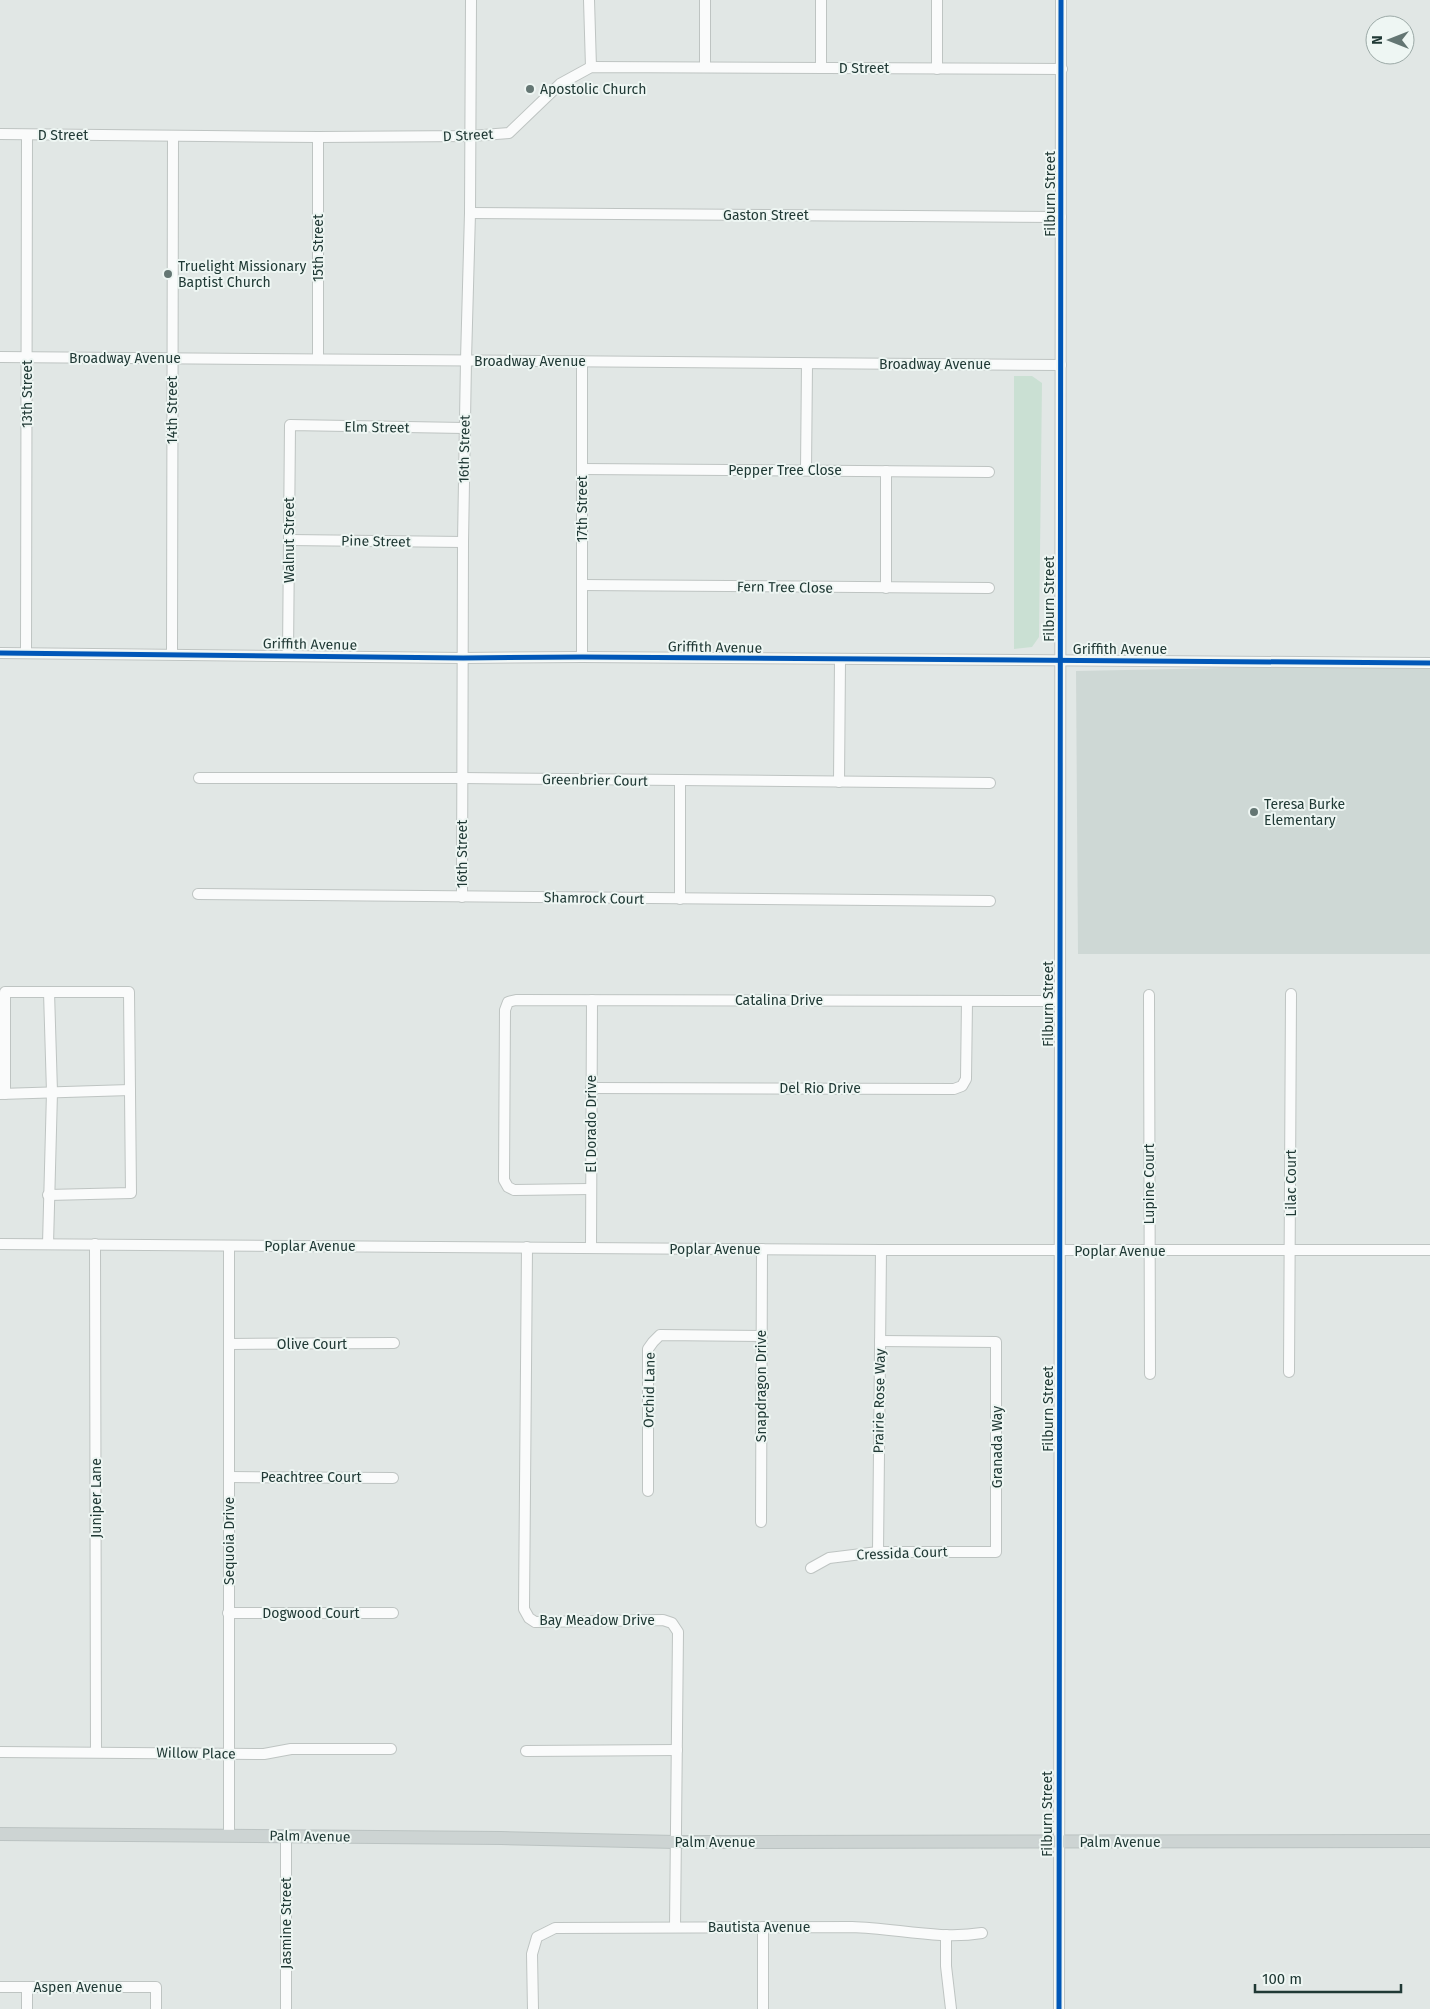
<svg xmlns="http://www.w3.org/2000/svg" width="1430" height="2009" font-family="'Fira Sans',sans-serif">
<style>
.built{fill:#ced8d5}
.green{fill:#cae0d3}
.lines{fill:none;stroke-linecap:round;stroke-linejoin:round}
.minor-casing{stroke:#bec4c2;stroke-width:12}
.major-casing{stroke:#bbc3c2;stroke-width:14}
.minor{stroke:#fafbfb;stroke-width:10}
.major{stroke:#cdd4d3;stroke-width:12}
.cycleway-casing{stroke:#eef6f3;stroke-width:8}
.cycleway{stroke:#0057b8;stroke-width:5}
.poi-dot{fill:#647673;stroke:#eef6f3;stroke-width:2}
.labels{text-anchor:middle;stroke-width:4;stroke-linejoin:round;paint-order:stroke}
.street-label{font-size:14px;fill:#203935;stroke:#eef6f3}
.poi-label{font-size:14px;fill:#203935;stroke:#eef6f3;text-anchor:start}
</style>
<rect width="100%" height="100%" fill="#e1e7e5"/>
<path class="built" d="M1430,664v290h-352l-2,-283z"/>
<path class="green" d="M1014,376h18l10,7 -3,254 -7,10 -18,2z"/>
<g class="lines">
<defs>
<g id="minor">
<path d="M589,0l2,67"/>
<path d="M705,0v67"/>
<path d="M821,0v68"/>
<path d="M937,0v69"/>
<path d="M0,134l318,3 153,-1 38,-3 51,-49 31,-17 471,2"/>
<path d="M470,213l591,4"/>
<path d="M0,357l1061,8"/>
<path d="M318,359v-222"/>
<path d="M582,469l407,3"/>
<path d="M806,470l1,-106"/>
<path d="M289,540l174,2"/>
<path d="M582,585l407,3"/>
<path d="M886,588v-117"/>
<path d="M0,653l463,5 119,-1 848,6"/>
<path d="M26,653l1,-518"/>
<path d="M172,654l1,-518"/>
<path d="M288,655l2,-230 174,3"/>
<path d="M582,657v-296"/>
<path d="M199,778h263l528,5"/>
<path d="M839,782l1,-122"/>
<path d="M198,894l792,7"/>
<path d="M462,897l1,-355 3,-182 4,-147 1,-213"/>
<path d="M680,899v-118"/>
<path d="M1149,995l1,379"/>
<path d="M591,1088l363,1 8,-3 4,-7 1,-78"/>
<path d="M0,1094l130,-4"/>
<path d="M5,1094v-102h124l2,201 -83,2"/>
<path d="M590,1189l-76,1 -6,-3 -4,-7 1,-170 3,-8 8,-2 543,1"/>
<path d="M0,1244l881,6h549"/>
<path d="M48,1244l4,-152 -3,-100"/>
<path d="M95,1244l1,508"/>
<path d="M527,1247l-3,362 5,9 6,4 128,-2 9,3 6,9 -3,295"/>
<path d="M591,1248l1,-248"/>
<path d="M230,1344l164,-1"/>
<path d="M1289,1372l2,-378"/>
<path d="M229,1477l164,1"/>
<path d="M648,1491v-142l5,-7 7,-7 101,1"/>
<path d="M761,1522l1,-273"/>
<path d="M878,1552l3,-302"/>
<path d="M811,1568l18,-10 49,-6h118v-210l-116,-1"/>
<path d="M228,1613h165"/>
<path d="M526,1751l151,-1"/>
<path d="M0,1752l264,2 27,-5h100"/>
<path d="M229,1835v-589"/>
<path d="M286,1836v173"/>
<path d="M763,1927v82"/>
<path d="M946,1935v31l5,43"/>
<path d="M0,1987h156v22"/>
<path d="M27,1987v22"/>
<path d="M533,2009l-1,-55 5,-17 18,-9 297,-1c43,1 87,13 130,6"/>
<path d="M1059,2009l2,-2009"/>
</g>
<path id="major" d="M0,1834l501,4 175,4 754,-1"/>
</defs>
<use href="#minor" class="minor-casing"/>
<use href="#major" class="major-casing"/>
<use href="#minor" class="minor"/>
<use href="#major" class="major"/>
<defs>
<g id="cycleway">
<path d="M0,653l463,5 119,-1 848,6"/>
<path d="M1059,2009l2,-2009"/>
</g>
</defs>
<use href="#cycleway" class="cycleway-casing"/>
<use href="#cycleway" class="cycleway"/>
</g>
<g class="poi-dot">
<circle cx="530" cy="89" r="5"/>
<circle cx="168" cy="274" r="5"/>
<circle cx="1254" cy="812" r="5"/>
</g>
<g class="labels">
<g class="street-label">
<text x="864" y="73">D Street</text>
<text x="63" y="140">D Street</text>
<text transform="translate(468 135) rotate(-3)" y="5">D Street</text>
<text transform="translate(1050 194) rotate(-90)" y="5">Filburn Street</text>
<text x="766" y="220">Gaston Street</text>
<text transform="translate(318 248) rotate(-90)" y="5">15th Street</text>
<text x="125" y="363">Broadway Avenue</text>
<text x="530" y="366">Broadway Avenue</text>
<text x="935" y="369">Broadway Avenue</text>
<text transform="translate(27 394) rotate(-90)" y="5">13th Street</text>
<text transform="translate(172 410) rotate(-90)" y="5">14th Street</text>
<text transform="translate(377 427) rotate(1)" y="5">Elm Street</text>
<text transform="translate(464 449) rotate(-89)" y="5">16th Street</text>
<text x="785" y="475">Pepper Tree Close</text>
<text transform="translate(582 509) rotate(-90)" y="5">17th Street</text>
<text transform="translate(289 540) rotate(-90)" y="5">Walnut Street</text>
<text transform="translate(376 541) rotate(1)" y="5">Pine Street</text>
<text transform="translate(785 587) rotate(1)" y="5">Fern Tree Close</text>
<text transform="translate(1049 599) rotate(-90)" y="5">Filburn Street</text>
<text transform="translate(310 644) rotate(1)" y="5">Griffith Avenue</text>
<text transform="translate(715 647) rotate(1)" y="5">Griffith Avenue</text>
<text x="1120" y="654">Griffith Avenue</text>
<text transform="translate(595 780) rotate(1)" y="5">Greenbrier Court</text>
<text transform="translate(462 854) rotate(-90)" y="5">16th Street</text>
<text transform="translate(594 898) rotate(1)" y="5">Shamrock Court</text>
<text x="779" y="1005">Catalina Drive</text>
<text transform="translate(1048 1004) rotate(-90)" y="5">Filburn Street</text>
<text x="820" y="1093">Del Rio Drive</text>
<text transform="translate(591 1124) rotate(-90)" y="5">El Dorado Drive</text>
<text transform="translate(1291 1183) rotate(-90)" y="5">Lilac Court</text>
<text transform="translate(1149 1184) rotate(-90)" y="5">Lupine Court</text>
<text x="310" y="1251">Poplar Avenue</text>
<text x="715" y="1254">Poplar Avenue</text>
<text x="1120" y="1256">Poplar Avenue</text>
<text x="312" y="1349">Olive Court</text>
<text transform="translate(761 1386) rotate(-90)" y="5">Snapdragon Drive</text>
<text transform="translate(649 1390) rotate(-89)" y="5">Orchid Lane</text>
<text transform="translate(879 1401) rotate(-89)" y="5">Prairie Rose Way</text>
<text transform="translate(1048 1409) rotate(-90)" y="5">Filburn Street</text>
<text transform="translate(997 1447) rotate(-90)" y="5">Granada Way</text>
<text x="311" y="1482">Peachtree Court</text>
<text transform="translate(96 1498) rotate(-90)" y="5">Juniper Lane</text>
<text transform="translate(229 1541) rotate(-90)" y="5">Sequoia Drive</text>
<text transform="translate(902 1553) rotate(-2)" y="5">Cressida Court</text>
<text x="311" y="1618">Dogwood Court</text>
<text x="597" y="1625">Bay Meadow Drive</text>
<text transform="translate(196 1753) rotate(1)" y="5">Willow Place</text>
<text transform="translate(1047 1814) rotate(-90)" y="5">Filburn Street</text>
<text transform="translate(310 1836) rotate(1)" y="5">Palm Avenue</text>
<text x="715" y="1847">Palm Avenue</text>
<text x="1120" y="1847">Palm Avenue</text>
<text transform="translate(286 1923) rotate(-90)" y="5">Jasmine Street</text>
<text x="759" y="1932">Bautista Avenue</text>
<text x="78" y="1992">Aspen Avenue</text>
</g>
<g class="poi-label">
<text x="540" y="94">Apostolic Church</text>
<text x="178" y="271">Truelight Missionary<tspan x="178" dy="16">Baptist Church</tspan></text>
<text x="1264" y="809">Teresa Burke<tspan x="1264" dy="16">Elementary</tspan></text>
</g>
</g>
<g transform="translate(1390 40) rotate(270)"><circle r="24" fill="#eef6f3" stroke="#9caaa7"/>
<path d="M0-4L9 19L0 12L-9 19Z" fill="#647673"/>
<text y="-8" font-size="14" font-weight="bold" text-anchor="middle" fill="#203935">N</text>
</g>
<path d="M1255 1984v8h146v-8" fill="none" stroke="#203935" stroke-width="2.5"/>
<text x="1262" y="1984" font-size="15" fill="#203935" stroke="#eef6f3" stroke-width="4" paint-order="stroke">100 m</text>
</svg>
